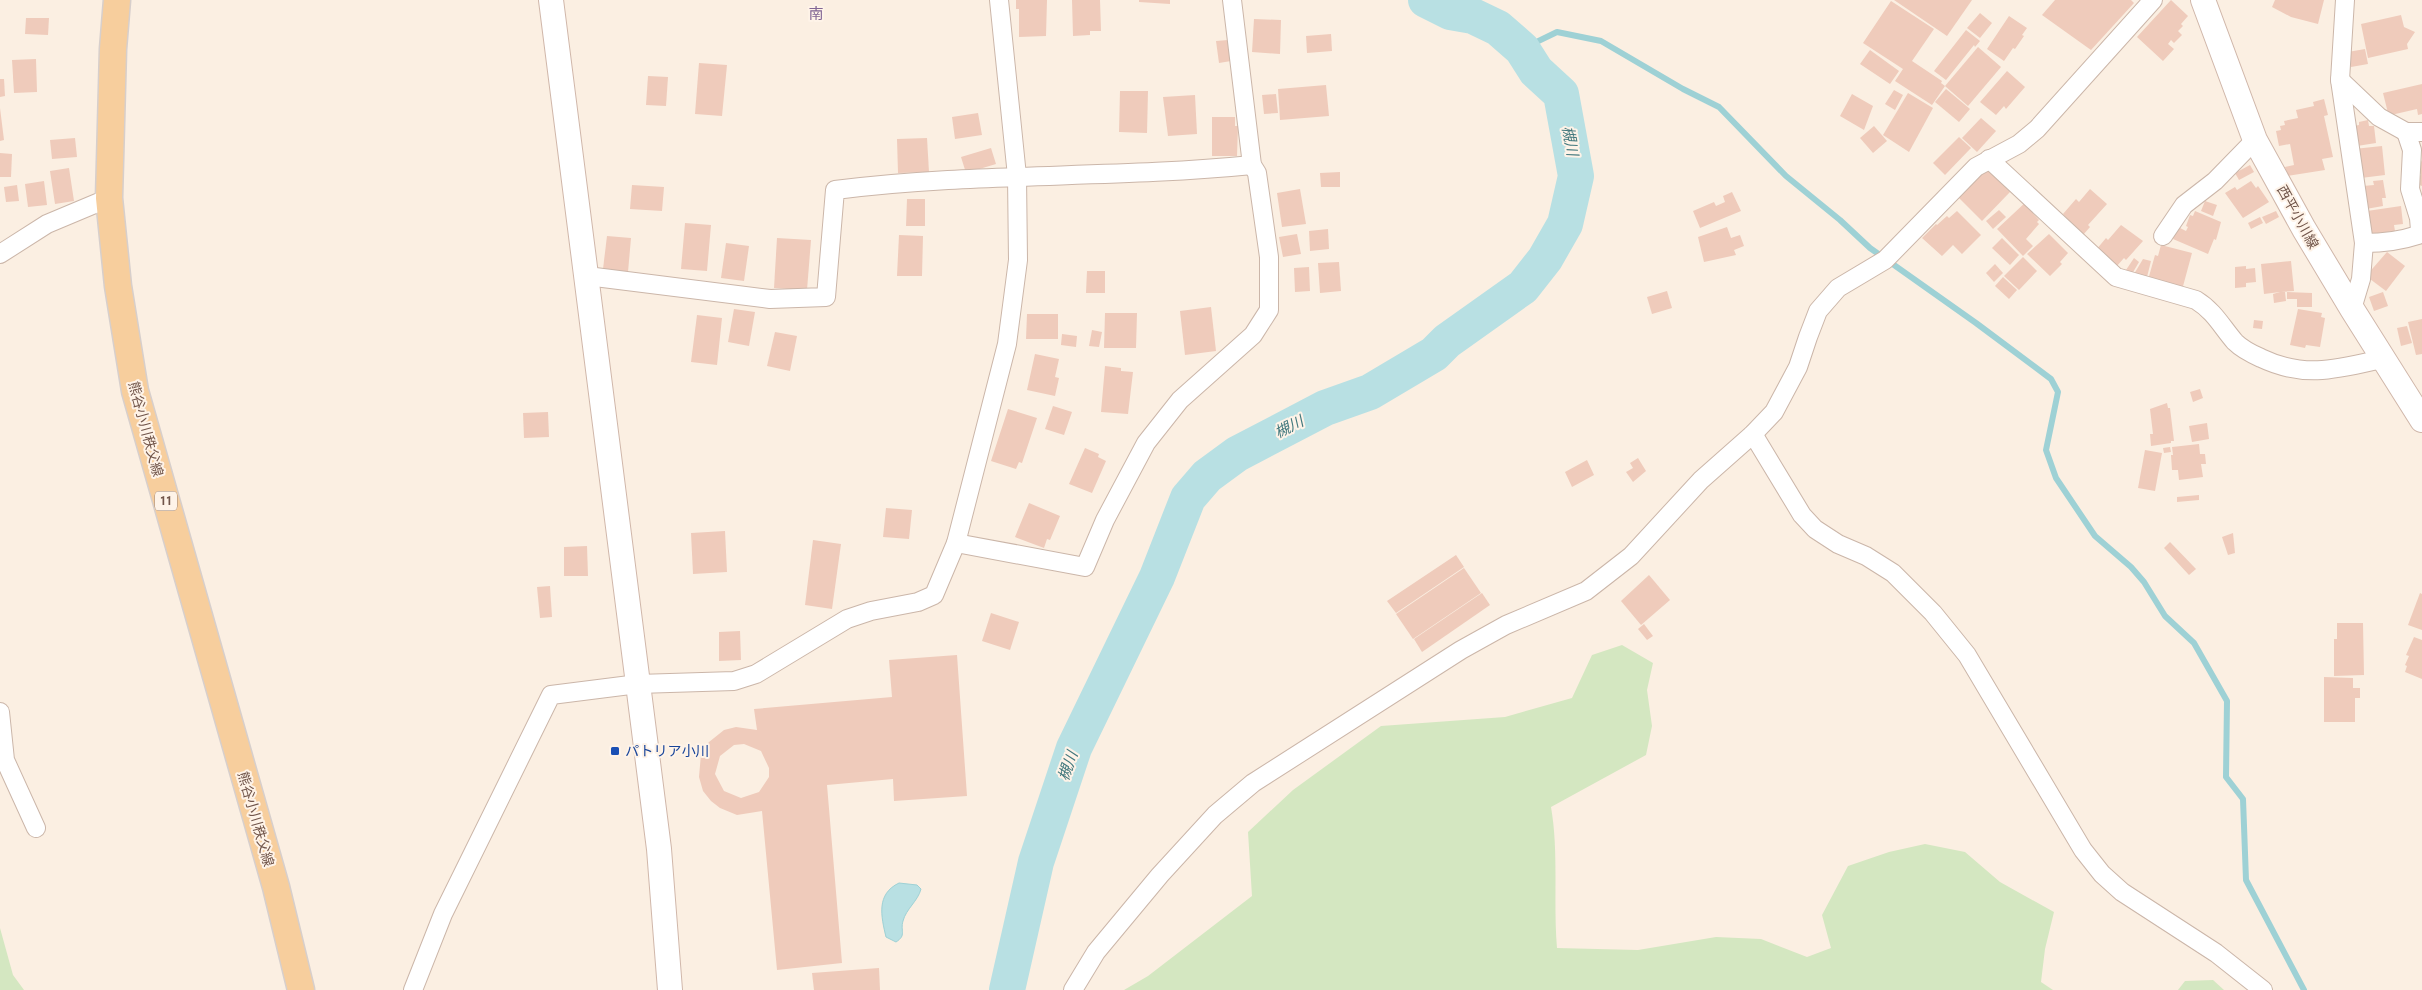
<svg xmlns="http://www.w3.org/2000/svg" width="2422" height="990" font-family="'Roboto Condensed','Noto Sans JP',sans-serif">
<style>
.green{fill:#d4e7c1}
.water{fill:#b8e0e3;stroke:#9ed1d5}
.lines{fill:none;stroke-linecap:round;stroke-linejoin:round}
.stream{stroke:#9ed1d5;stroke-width:6}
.river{stroke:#b8e0e3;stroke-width:36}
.building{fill:#efcbbb;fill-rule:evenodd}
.street-casing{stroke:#cbb6a9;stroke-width:20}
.secondary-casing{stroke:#d0b7aa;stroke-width:26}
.primary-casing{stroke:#d7cfcc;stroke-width:29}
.street{stroke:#fff;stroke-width:18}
.secondary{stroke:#fff;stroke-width:24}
.primary{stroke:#f7ce9d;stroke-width:26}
.transit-dot{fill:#1a4fb4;stroke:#fef3e8;stroke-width:2}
.labels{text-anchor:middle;stroke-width:4;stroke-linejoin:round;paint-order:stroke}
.shield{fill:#fef3e8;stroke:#9b8479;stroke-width:1}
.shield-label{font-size:12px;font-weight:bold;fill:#71554a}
.street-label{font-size:14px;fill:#71554a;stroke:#fef3e8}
.transit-label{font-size:14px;fill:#164399;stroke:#fef3e8;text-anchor:start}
.neighbourhood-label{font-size:15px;fill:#816594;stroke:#fef3e8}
.water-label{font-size:15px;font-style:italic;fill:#42787d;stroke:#fef3e8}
</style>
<rect width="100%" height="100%" fill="#fbefe2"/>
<g class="green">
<path d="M1622,645l31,18 -6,27 5,36 -6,29 -95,52c8,46 2,94 6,141l81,2 78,-13 45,2 46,18 24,-9 -9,-33 26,-49 41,-14 36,-8 40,8 35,30 54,30 -9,37 -4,33 12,8h-929l24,-14 104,-80 -4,-64 45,-42 88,-64 124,-9 67,-19 20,-43z"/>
<path d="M0,928l13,47 11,15h-24z"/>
<path d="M2213,980l11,10h-46l7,-9z"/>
</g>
<path class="water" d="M899,883l18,2 4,4c-3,12 -15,20 -18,32 -3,10 4,14 -7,21l-10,-5c-5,-21 -10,-43 13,-54z"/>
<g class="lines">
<path class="stream" d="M1522,49l35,-17 44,9 82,48 36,18 67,69 54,44 30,28 106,75 75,56 7,13 -12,58 10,28 39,58 36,31 13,15 21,34 29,27 33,58 -1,76 17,22 3,81 58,110"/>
<path class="river" d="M1007,990l29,-128 38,-114 83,-171 31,-79 19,-22 30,-22 88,-46 45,-16 64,-38 13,-13 76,-54 22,-28 20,-35 11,-48 -15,-82 -25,-23 -14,-22 -24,-21 -25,-12 -23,-4 -24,-12"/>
</g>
<g class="building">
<path d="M1016,0h31l-1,36 -27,1v-28h-3z"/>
<path d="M1072,0h28l1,31h-11v4l-17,1z"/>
<path d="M1139,0h31v4l-31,-2z"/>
<path d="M1894,0h78l-25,36z"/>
<path d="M2055,0h76l3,3 -43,47 -49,-35z"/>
<path d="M2171,0l17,16 -7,8 2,2 -5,5 4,4 -8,8 -3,-3 -3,4 6,5 -11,12 -26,-24z"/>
<path d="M2275,0h49l-6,24 -27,-7 -19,-10z"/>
<path d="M1891,1l43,28 -22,32 30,20 -1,2 4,3 -13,19 -37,-24 8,-12 -40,-26z"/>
<path d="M1980,13l12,10 -12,15 -13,-10z"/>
<path d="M2401,15l3,12 11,5 -8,12 1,5 -40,9 -7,-34z"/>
<path d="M2009,16l18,12 -5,7 2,1 -9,13 -2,-1 -9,13 -17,-12z"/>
<path d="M26,18h23l-1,17 -23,-1z"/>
<path d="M1254,19l27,1 -1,34 -28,-2z"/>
<path d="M1966,30l14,11 -5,6 -1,-2 -28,35 -12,-9z"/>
<path d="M1331,34l1,17 -25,2 -1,-17z"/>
<path d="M1228,40l3,21 -12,2 -3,-22z"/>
<path d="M1978,47l23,20 -33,39 -23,-20z"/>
<path d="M2365,49l3,15 -17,3 -3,-15z"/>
<path d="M1870,50l29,21 -9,13 -30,-20z"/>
<path d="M36,59l1,33 -23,1 -2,-33z"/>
<path d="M699,63l28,2 -5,51 -27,-2z"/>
<path d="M2007,71l18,16 -19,22 -2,-3 -8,9 -16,-13z"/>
<path d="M648,76l20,1 -2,29 -20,-1z"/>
<path d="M0,79h4l1,17 -5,1z"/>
<path d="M2422,84v30l-4,1 -1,-6 -26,6 -3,-2 -5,-20z"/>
<path d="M1326,85l3,31 -49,4 -2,-31z"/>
<path d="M1946,89l24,20 -11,13 -24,-20z"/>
<path d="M1894,90l9,5 -8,15 -10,-6z"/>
<path d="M1120,91h28l-1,42 -28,-1z"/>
<path d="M1908,93l25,15 -24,44 -26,-17z"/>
<path d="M1276,94l2,19 -14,1 -2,-19z"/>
<path d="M1852,94l21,12 -9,24 -24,-14z"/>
<path d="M1195,95l2,39 -29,2 -5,-39z"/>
<path d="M2324,99l4,16 -4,1 9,41 -11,2 3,11 -38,6 -2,-9 9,-2 -4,-21 -11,2 -3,-15 5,-1 -1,-4 5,-1 -1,-4 14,-3 -2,-8 18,-4 -1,-4z"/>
<path d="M0,108l4,32 -4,1z"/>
<path d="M978,113l4,22 -27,4 -3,-22z"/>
<path d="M1212,117h23v9h3l-1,30h-25z"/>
<path d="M1981,118l15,13 -19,21 -15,-14z"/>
<path d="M2368,120l1,6h5l2,17 -19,3 -3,-20 5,-1v-3z"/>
<path d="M1874,126l13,15 -14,12 -13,-15z"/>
<path d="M1959,137l12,11 -26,27 -12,-12z"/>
<path d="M75,138l2,19 -25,2 -2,-19z"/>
<path d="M927,138l2,34 -31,1 -1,-34z"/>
<path d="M2382,146l3,29 -24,3 -7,-29z"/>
<path d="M991,148l5,16 -30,9 -5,-16z"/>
<path d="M0,153l12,1 -1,23h-11z"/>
<path d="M2422,160v26l-5,-2 4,-10 -5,-2z"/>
<path d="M2250,165l4,7 -15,8 -4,-7z"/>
<path d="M1987,166l23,26 -28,29 -24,-24z"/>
<path d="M69,168l5,33 -19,3 -5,-33z"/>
<path d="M1340,172v15h-19l-1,-14z"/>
<path d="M2383,180l3,18h-4l1,8 -17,3 -3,-23 11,-1 -1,-4z"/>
<path d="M44,181l3,24 -19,2 -3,-23z"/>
<path d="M2251,181l5,7 2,-2 11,16 -26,16 -18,-25 10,-6 2,3z"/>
<path d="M17,185l2,16 -13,1 -2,-15z"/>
<path d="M632,185l32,2 -2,24 -32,-2z"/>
<path d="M1300,189l6,35 -24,3 -5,-34z"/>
<path d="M2090,189l17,15 -19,21 2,2 -7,8 -20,-21 13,-15 3,3z"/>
<path d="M1732,192l9,19 -41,17 -7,-17 21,-9 2,4 9,-4 -2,-6z"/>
<path d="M907,199h18v27h-19z"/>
<path d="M2028,200l8,8 -4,4 7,8 -2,2 2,2 -13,15 7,7 -10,10 -26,-27z"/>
<path d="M2205,201l12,4 -4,11 -12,-5z"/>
<path d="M2401,206l2,18 -9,1 1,6 -25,3 -3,-23z"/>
<path d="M1999,210l7,7 -13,12 -7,-8z"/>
<path d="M1957,211l24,24 -19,19 -9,-9 -11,11 -20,-18 14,-14 1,1 10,-9 2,2z"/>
<path d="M2195,211l26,11 -5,18 -2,-1 -6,15 -35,-15 5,-12 8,4 2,-4 -2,-1 4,-11 3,1z"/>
<path d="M2276,211l3,6 -13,7 -4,-7z"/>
<path d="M2260,217l3,6 -12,6 -3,-6z"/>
<path d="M685,223l26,2 -4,46 -26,-2z"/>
<path d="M2121,225l22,16 -17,19 -2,-2 -8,9 -20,-17 10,-12 2,2z"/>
<path d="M1727,227l4,11 9,-3 4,11 -10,4 2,5 -32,7 -6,-25z"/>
<path d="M1328,229l1,20 -19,2 -1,-20z"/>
<path d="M1297,234l4,20 -18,3 -4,-20z"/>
<path d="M2049,234l19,19 -8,9 2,2 -12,12 -23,-22z"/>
<path d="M899,235l24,1 -1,40h-25z"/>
<path d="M607,236l24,2 -3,34 -25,-3z"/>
<path d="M777,238l34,2 -4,50 -33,-2z"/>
<path d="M2002,238l17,17 -9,10 -18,-17z"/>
<path d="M726,243l23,3 -5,35 -23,-3z"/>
<path d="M2161,245l31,8 -10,37 -34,-10 7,-25 3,1z"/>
<path d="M2387,252l18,14 -19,25 -20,-15z"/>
<path d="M2023,257l14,14 -18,19 -15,-14z"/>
<path d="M2134,258l5,4 -7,12 -6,-4z"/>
<path d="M2143,259l8,2 -4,16 -13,-3z"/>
<path d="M2291,261l3,30 -13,1h4l1,9 -12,2 -1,-9 7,-2 -16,2 -3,-30z"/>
<path d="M1339,262l2,29 -21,2 -2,-30z"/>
<path d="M1995,264l8,9 -9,9 -8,-9z"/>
<path d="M2246,266v3l9,-1 1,14 -10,1v4l-11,1v-21z"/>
<path d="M1309,267l1,24 -15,1 -1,-24z"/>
<path d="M1087,271h18v22h-19z"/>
<path d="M2003,277l14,13 -8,9 -14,-13z"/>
<path d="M1667,291l5,17 -20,6 -5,-17z"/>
<path d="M2287,292l25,1v14h-15v-8h-10z"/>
<path d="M2383,292l5,14 -14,5 -5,-14z"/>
<path d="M1211,307l5,44 -31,4 -5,-44z"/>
<path d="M734,309l21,3 -6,34 -21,-4z"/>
<path d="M2298,309l24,4 -1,4 4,1 -5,29 -14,-2 -1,3 -15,-3z"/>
<path d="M1105,313h32l-1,35h-32z"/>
<path d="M1027,314h31v25h-32z"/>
<path d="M697,315l25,3 -5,47 -26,-3z"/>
<path d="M2422,319v35l-6,1 -8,-33z"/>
<path d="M2254,320l9,1 -1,8 -9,-1z"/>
<path d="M2407,326l5,17 -11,3 -4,-18z"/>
<path d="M1092,330l10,2 -3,15 -10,-1z"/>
<path d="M775,332l22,4 -7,35 -23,-5z"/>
<path d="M1062,334l15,2 -1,11 -15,-2z"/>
<path d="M1035,354l24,5 -4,18 4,1 -4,18 -28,-6z"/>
<path d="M1105,366l16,2v3l12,1 -5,42 -27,-2z"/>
<path d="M2200,389l3,9 -10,4 -3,-10z"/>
<path d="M2167,403l1,5h2l4,33h-3v2l-20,3 -1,-12h3l-3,-25z"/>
<path d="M1053,406l19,6 -8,23 -19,-6z"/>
<path d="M1008,409l29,9 -15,45 -3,-1 -3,7 -25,-8z"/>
<path d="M548,412l1,25 -25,1 -1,-25z"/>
<path d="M2207,423l2,16 -17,3 -3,-16z"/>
<path d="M2199,444l1,10h5l1,10h-5l2,13 -24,3 -1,-10h-6l-1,-15h2l-1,-8z"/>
<path d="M2170,447l1,5 -7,1 -1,-5z"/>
<path d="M1085,448l14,6 -1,3 8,4 -14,32 -23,-9z"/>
<path d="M2145,450l17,3 -7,38 -17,-3z"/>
<path d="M1638,458l8,13 -13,11 -7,-10 7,-4 -3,-5z"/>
<path d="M1587,460l7,15 -22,12 -7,-15z"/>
<path d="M2199,495v5l-22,2v-5z"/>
<path d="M1029,503l31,13 -10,24 -3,-1 -3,9 -29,-11z"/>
<path d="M886,508l26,2 -3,29 -26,-2z"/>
<path d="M725,531l2,41 -34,2 -2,-41z"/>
<path d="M2233,533l2,20 -7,2 -6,-18z"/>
<path d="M813,540l28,4 -9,65 -27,-4z"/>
<path d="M2170,542l26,27 -7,6 -25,-27z"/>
<path d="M587,546l1,30h-24v-29z"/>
<path d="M1456,555l8,12 -68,46 -9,-12z"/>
<path d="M1464,568l17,25 -68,46 -17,-25z"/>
<path d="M1649,575l21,25 -29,25 -20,-24z"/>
<path d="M550,586l2,31 -12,1 -3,-31z"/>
<path d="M1482,593l8,12 -68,47 -8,-13z"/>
<path d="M2420,593l2,1v36l-14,-5z"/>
<path d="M991,613l28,9 -9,28 -28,-9z"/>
<path d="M2337,623h26l1,52 -30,1v-37h3z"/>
<path d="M1644,624l9,12 -6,4 -9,-11z"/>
<path d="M740,631l1,29 -22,1v-29z"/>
<path d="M2414,637l8,3v39l-17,-7 2,-6 -2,-1 4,-9 -3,-1z"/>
<path d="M957,655l10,141 -73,5 -1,-22 -66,6 15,178 -65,7 -15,-159 -25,4 -17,-7 -9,-7 -8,-10 -4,-14 2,-23 8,-12 15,-12 12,-3 21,3 -3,-21 138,-12 -3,-37zM744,744l17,7 8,17v9l-10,15 -18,6 -17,-7 -9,-17 5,-18 14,-11z"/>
<path d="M2324,677l29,1v10h7v10h-5v24h-31z"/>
<path d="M879,968l1,22h-66l-2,-17z"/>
</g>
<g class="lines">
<defs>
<g id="street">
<path d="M2345,0l-5,80 24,163 -3,36 -9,30"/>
<path d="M2340,80l39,37 27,15h16"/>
<path d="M1989,159l127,118 80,23c18,11 26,27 39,42 7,7 17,12 26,16 44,21 77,11 121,1"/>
<path d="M2163,236l21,-31 31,-24 40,-41"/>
<path d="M2364,243c18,0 36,-2 54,-8l2,-5 -1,-12 -9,-29 2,-39 -6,-18"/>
<path d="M0,254l47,-30 62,-26"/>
<path d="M587,276l183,23 56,-2 9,-107c138,-18 278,-11 417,-25"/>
<path d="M1753,434l49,81 13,14 23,15 28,12 27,17 40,40 34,42 116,195 19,24 20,18 94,61 47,37"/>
<path d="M956,543l129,24 20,-47 41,-77 34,-43 73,-65 16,-25v-53l-12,-84 -5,-8 -20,-165"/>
<path d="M0,712l5,48 31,68"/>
<path d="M413,990l30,-76 108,-219 87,-11 96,-3 22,-7 91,-55 24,-8 47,-9 16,-7 22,-52 51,-199 11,-84 -1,-84 -18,-176"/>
<path d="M1073,990l23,-38 64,-77 55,-60 38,-32 208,-133 45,-25 80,-34 45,-35 70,-76 52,-46 21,-22 24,-45 10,-30 10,-26 20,-23 47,-28 91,-93 43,-23 18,-15 116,-129"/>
</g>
<g id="secondary">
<path d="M551,0l108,849 11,141"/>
<path d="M2203,0l52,140 49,89 48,80 70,111"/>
</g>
<path id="primary" d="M117,0l-4,49 -4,149 9,88 17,105 141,496 25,103"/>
</defs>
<use href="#street" class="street-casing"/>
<use href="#secondary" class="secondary-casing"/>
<use href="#primary" class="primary-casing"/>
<use href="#street" class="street"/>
<use href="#secondary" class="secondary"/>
<use href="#primary" class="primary"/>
</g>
<rect class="transit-dot" x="610" y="746" width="10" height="10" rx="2.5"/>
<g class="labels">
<rect class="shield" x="155" y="491.5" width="22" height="19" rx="4"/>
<g class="shield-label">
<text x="166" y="505">11</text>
</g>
<g class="street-label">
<text transform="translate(2298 217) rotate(61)" y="5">西平小川線</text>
<text transform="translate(146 429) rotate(75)" y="5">熊谷小川秩父線</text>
<text transform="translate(256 819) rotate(74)" y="5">熊谷小川秩父線</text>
</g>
<g class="transit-label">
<text x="625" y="756">パトリア小川</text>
</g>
<g class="neighbourhood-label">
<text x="816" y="19">南</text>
</g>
<g class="water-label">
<text transform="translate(1570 141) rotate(79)" y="5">槻川</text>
<text transform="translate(1289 427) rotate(-27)" y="5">槻川</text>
<text transform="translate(1068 766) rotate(-71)" y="5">槻川</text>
</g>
</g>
</svg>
